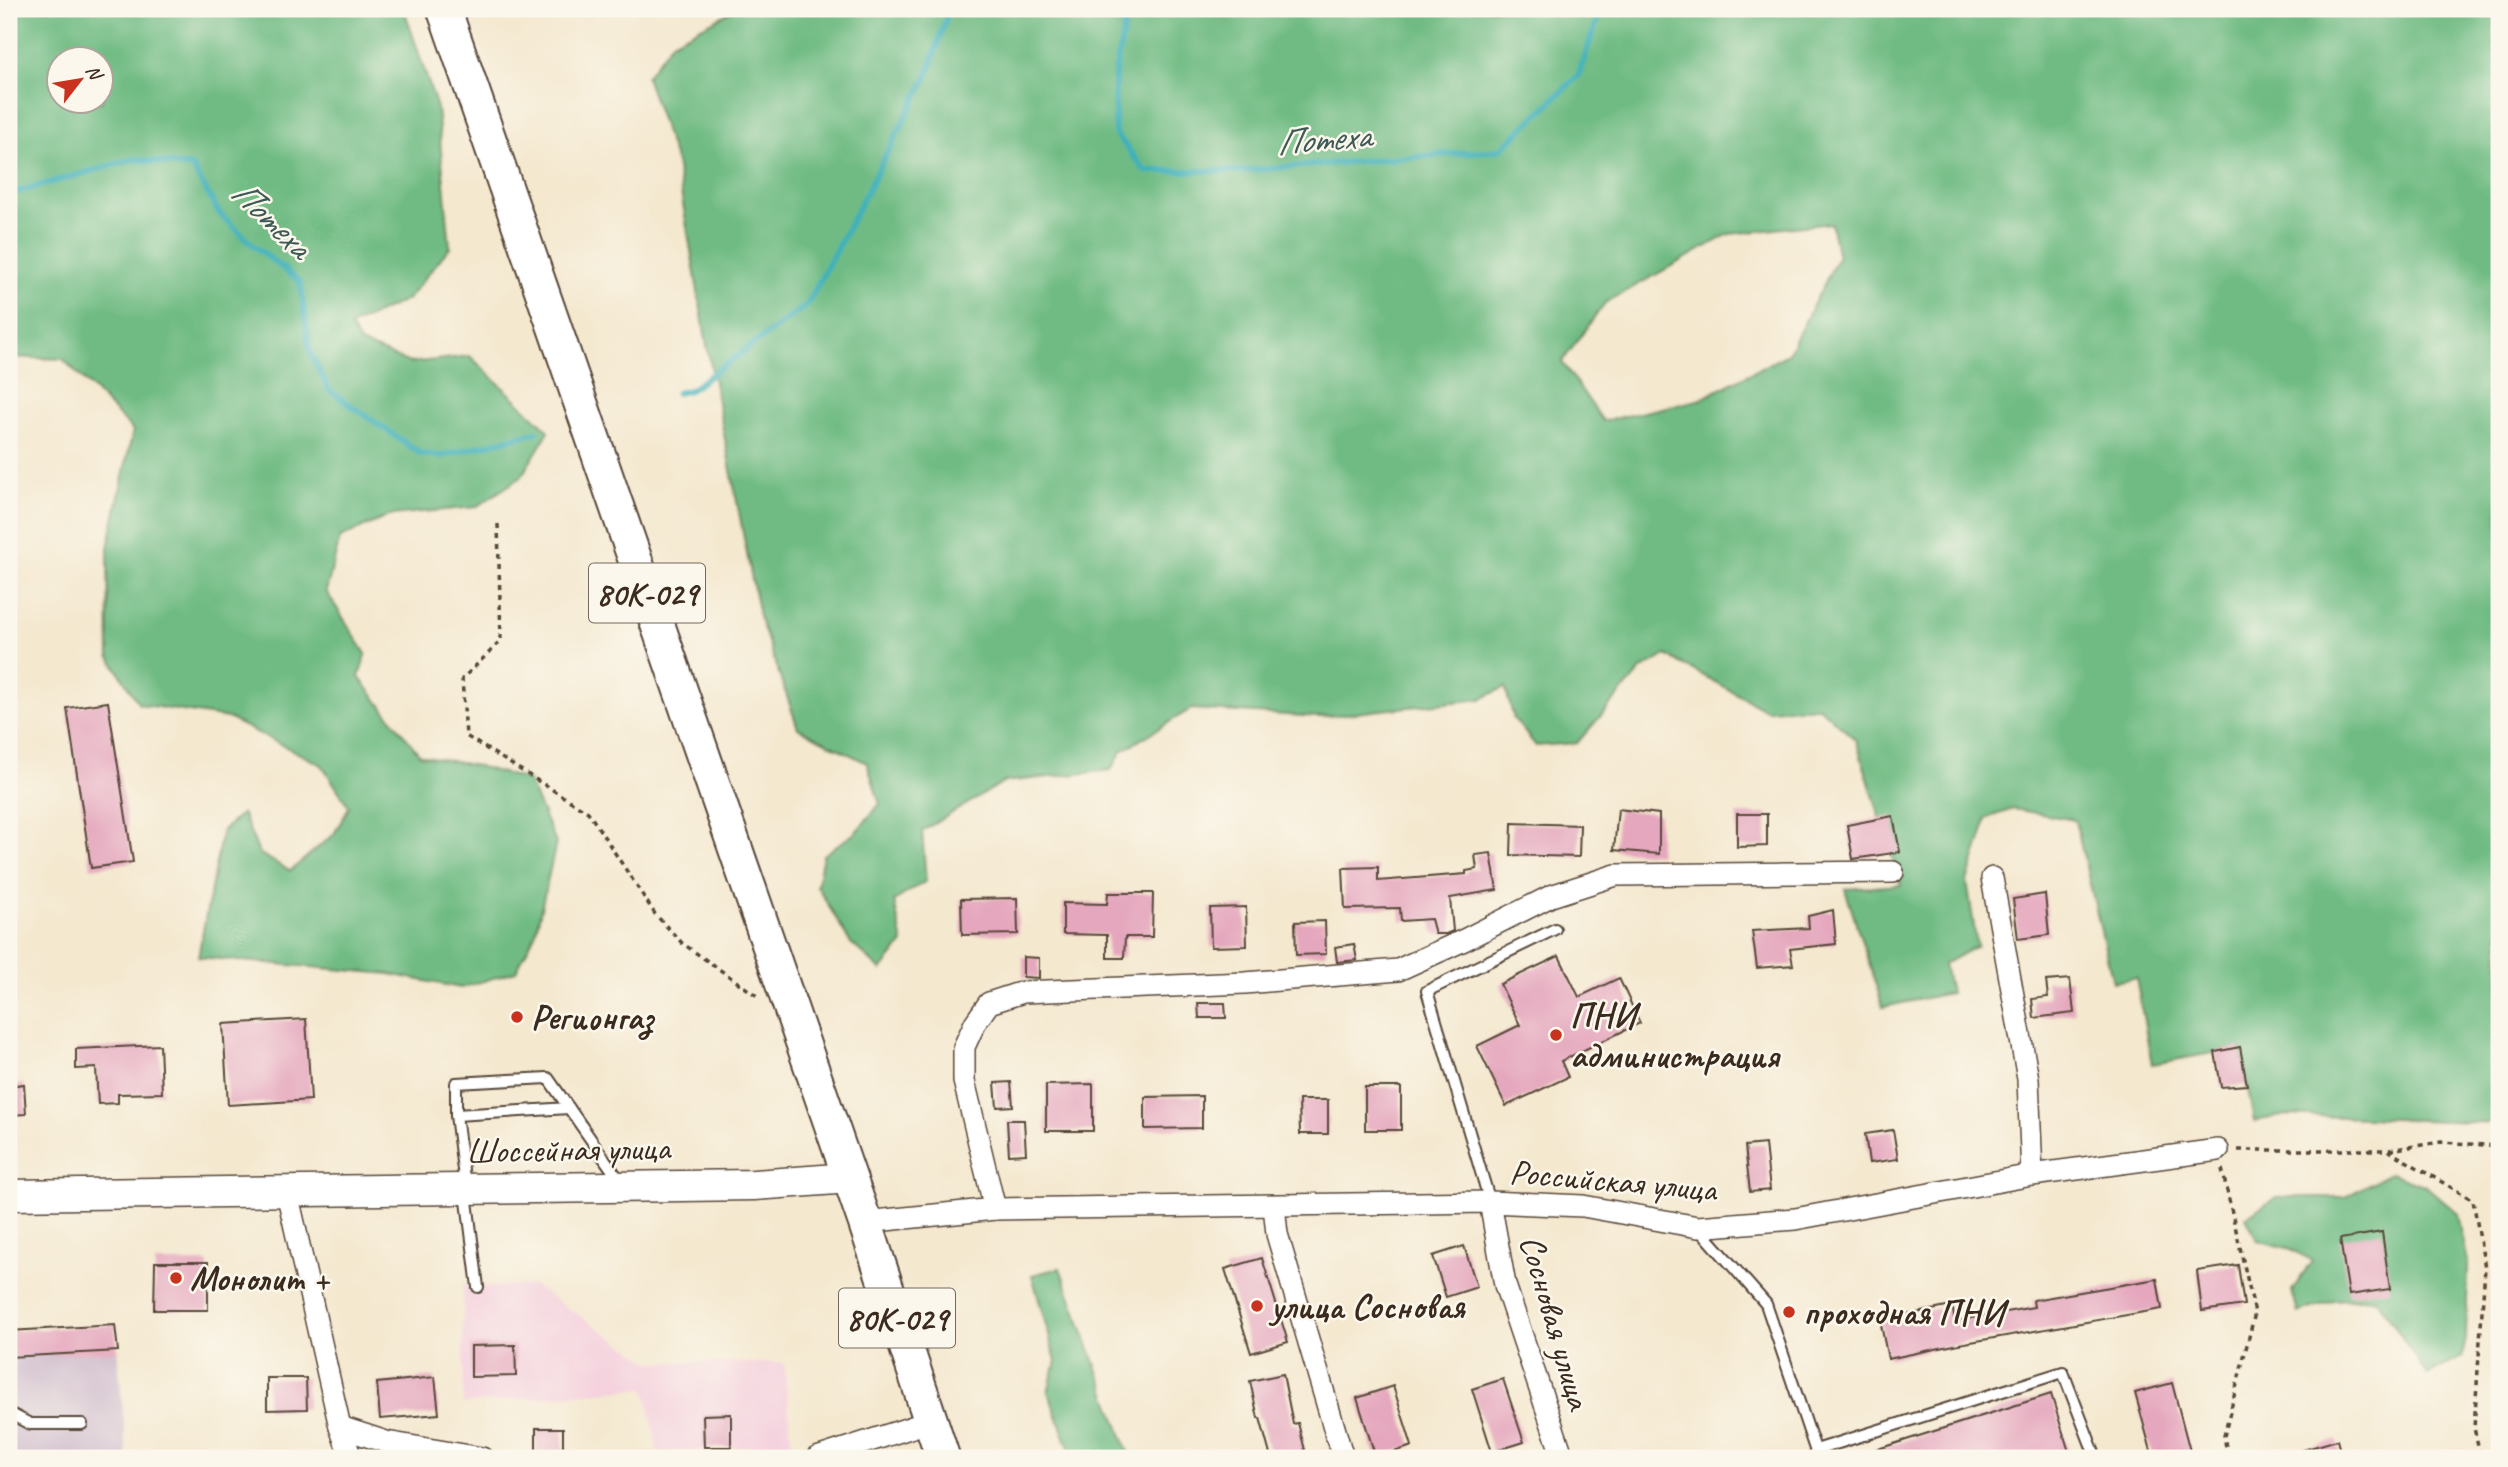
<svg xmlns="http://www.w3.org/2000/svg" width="2508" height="1467" font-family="Caveat,sans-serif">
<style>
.built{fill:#f4cfdd}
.industrial{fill:#d0bdcd}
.forest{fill:#70bb83;stroke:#567250;stroke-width:2;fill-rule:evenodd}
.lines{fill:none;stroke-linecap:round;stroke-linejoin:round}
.stream{stroke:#41b1ba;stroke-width:6}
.building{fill:#e5a7be}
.lane-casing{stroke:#574639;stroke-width:14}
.street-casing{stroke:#574639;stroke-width:24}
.secondary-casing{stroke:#574639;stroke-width:33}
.primary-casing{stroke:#574639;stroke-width:37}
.path{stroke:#574639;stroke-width:3.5;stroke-dasharray:5 5;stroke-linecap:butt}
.lane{stroke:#fff;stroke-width:10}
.street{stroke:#fff;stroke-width:21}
.secondary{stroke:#fff;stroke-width:30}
.primary{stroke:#fff;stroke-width:33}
.poi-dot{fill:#c8321e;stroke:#fbf7ec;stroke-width:2.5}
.labels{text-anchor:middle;stroke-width:5;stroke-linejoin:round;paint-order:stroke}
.shield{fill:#fbf7ec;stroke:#75685c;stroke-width:2}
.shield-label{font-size:33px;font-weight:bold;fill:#3b2a1e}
.poi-label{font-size:35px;font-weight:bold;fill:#3b2a1e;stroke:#fbf7ec;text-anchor:start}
.street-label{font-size:35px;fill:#3b2a1e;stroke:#fbf7ec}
.water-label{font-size:37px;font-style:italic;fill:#3d5955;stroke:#fbf7ec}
</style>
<rect width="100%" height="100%" fill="#fbf7ec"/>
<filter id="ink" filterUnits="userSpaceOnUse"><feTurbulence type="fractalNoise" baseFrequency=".0143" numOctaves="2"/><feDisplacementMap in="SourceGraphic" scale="14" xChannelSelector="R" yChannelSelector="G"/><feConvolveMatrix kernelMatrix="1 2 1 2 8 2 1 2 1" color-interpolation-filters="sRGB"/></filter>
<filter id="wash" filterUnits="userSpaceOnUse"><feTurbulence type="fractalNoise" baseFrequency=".00686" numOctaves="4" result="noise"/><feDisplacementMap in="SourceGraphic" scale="28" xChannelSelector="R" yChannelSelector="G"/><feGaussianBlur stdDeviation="1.57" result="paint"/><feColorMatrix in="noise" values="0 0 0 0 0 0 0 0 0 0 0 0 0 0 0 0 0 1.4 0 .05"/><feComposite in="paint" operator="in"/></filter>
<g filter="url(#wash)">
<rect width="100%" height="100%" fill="#f4e8cf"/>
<path class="built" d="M463,1284l15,3 55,-2 117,77 134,1 8,86 -61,-2 -73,6 -13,-65 -182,16z"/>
<path class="industrial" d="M115,1325l12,133h-118v-127z"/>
<g class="forest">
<path d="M9,9h395l33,99 13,139 -42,52 -58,27 10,17 50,20 60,-7 79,75 -28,46 -45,30 -85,8 -51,23 -14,53 40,63 -7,23 61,78 57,11 51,14 28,63 -21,92 -19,36 -55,17 -72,-14 -191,-17 24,-126 20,-18 17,40 31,18 44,-37 15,-27 -27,-42 -94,-47 -89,-14 -30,-48 -1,-108 25,-118 -70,-71 -54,-2zM60,60h42v42h-42z"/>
<path d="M736,9h1763v1114l-212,-8 -33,6 -14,-73 -88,16 -16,-86 -23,4 -38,-162 -62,-11 -27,9 -3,15 -16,48 10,65 -33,18 6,29 -67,14 -38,-118 56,-4 -45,-145 -37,-33 -53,3 -100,-55 -25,15 -64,73 -41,3 -22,-27 -9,-32 -24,12 -162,18 -128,-8 -69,42 -11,19 -107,12 -82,49 4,50 -32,20 9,42 -22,27 -31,-28 -33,-56 6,-31 32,-22 25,-29 -13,-41 -69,-35 -39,-112 -51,-265 -32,-189 -30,-85 26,-35zM1831,223l7,34 -50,97 -89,46 -96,21 -41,-59 43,-59 124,-69z"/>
<path d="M2390,1173l36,13 32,28 10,48 -2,77 -4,18 -35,18 -51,-77 -42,2 -36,13 -6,-22 20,-30 -21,-12 -34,-9 -11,-23 31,-20h68z"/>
<path d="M1060,1268l70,190h-57l-25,-66 8,-31 -24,-86z"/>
</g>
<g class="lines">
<g class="stream">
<path d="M1128,9l-13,62v62l30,38h95l260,-21 78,-74 23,-67"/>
<path d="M9,194l126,-35 57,8 27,46 34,32 47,37 10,70 19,38 92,64 21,2 95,-24"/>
<path d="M677,393l13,-3 117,-85 120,-228 22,-68"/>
</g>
</g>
<g id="blocks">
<g class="building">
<path d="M108,702l25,160 -42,6 -24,-160z"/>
<path d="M1618,809l41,5v40l-45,-4z"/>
<path d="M1737,814h30v32l-30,1z"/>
<path d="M1893,816l7,36 -47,7 -6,-34z"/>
<path d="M1512,823l68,2 -1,32 -68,-2z"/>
<path d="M1491,853l6,37 -47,8 3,33 -7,3h-11l-4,-15 -30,2 -1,-13 -55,1 -2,-41 35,-1v14l88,-7v-3l11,-2 -2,-14z"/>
<path d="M1108,893h45l-1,44h-27l-1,21h-17v-23l-44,-1v-31l44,1z"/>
<path d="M2045,894l4,41 -31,4 -5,-40z"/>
<path d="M1017,898l1,36 -56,1 -1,-36z"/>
<path d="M1246,907l1,39 -36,1 -1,-39z"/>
<path d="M1833,910l3,34 -46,5 3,16 -36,3 -5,-37 57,-3 -1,-12z"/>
<path d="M1325,921l1,33 -30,1 -1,-33z"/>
<path d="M1354,944l3,16 -20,2 -2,-15z"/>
<path d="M1559,956l20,41 40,-19 21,45 -79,38 7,16 -62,29 -29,-60 43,-21 -20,-41z"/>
<path d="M1023,957l16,1v20l-16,-1z"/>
<path d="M2070,979l4,34 -40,5 -2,-19 16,-2 -2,-16z"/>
<path d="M1198,1003h27l1,15h-27z"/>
<path d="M306,1019l5,81 -83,5 -5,-81z"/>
<path d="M160,1045l2,48 -44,1v9l-20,1 -2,-36 -20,1v-20z"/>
<path d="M2240,1047l7,38 -26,2 -6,-35z"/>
<path d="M1011,1082l2,24 -16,1 -2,-24z"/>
<path d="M24,1084l2,30 -17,1v-29z"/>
<path d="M1093,1084v47h-47v-46z"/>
<rect x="1365" y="1087" width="36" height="43"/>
<path d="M1202,1096v32l-57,1v-32z"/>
<path d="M1299,1100h29v34h-28z"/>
<path d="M1007,1120h17l2,34 -17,1z"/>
<path d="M1893,1130l5,29 -29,4 -4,-29z"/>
<path d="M1765,1144l5,46 -20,2 -5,-46z"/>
<path d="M2382,1232l8,57 -41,6 -9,-56z"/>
<path d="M1464,1246l13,41 -31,10 -13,-41z"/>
<path d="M1262,1258l26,84 -37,11 -26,-84z"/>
<path d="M155,1262h53v48h-54z"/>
<path d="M2238,1265l6,40 -42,6 -5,-40z"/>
<path d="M2157,1279l5,30 -203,35 -71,15 -8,-39 72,-14 3,15 79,-14 -1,-7z"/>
<path d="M115,1325l3,26 -109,6v-26z"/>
<path d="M515,1345l1,31 -45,1v-31z"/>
<path d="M1283,1374l10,50 5,-1 8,31 -14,4h-21l-11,-40h-2l-8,-37z"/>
<path d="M435,1377l4,37 -59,5 -3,-36z"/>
<path d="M267,1378h39l1,31 -40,1z"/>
<path d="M1503,1379l21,63 -32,10 -20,-63z"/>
<path d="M2172,1383l19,72 -11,3h-27l-18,-65z"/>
<path d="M1393,1386l19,60 -36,12 -19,-60z"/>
<path d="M2051,1394l19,61 -11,3h-199l-1,-3z"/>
<path d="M731,1414v33h-27l-1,-32z"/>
<path d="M536,1428h27v27l-27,-1z"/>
<path d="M2337,1440l5,18h-51l-1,-4z"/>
</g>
</g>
</g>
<g filter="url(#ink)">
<use href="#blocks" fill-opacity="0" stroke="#574639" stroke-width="2"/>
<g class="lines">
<defs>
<g id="lane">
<path d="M456,1115l113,-7"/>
<path d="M1490,1202l-63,-211 128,-62"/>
<path d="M1698,1227l68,77 52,154"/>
<path d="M478,1287l-22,-172v-32l92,-5 74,106"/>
<path d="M9,1413l21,11h52"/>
<path d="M1816,1450l247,-78 33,86"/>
</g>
<g id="street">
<path d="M1992,878l36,201 4,96"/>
<path d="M287,1192l53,235 11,31"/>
<path d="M1490,1202l15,83 58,173"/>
<path d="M1274,1206l3,28 66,224"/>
<path d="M995,1209l-31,-128v-34l11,-24 14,-20 34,-11 222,-9 153,-13 66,-30 87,-44 65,-21 277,-3"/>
<path d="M865,1222l130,-13 495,-7 93,4 115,21 97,-8 237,-44 186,-25"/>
<path d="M340,1427l46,15 96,16"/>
<path d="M817,1458l114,-37"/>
</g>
<path id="secondary" d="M9,1195l745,-10 96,-7"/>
<path id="primary" d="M444,9l421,1213 78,236"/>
</defs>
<use href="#lane" class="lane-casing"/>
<use href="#street" class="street-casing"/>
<use href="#secondary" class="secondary-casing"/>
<use href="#primary" class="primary-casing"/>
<g class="path">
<path d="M498,524l3,117 -39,38 4,57 122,76 67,102 27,29 78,55"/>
<path d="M2238,1150h149l86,50 12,68 -11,160 7,30"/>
<path d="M2389,1150l52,-8 58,4"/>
<path d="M2222,1169l33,144 -31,123 4,22"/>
</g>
<use href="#lane" class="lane"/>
<use href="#street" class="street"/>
<use href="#secondary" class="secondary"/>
<use href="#primary" class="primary"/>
</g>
</g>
<g class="poi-dot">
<circle cx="517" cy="1017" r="7"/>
<circle cx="1556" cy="1035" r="7"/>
<circle cx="176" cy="1278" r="7"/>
<circle cx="1257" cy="1306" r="7"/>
<circle cx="1789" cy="1312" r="7"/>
</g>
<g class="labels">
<g class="shield">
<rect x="589" y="563.5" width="116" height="59" rx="5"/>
<rect x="839" y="1288.5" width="116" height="59" rx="5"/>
</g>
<g class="shield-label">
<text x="647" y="605">80К-029</text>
<text x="897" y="1330">80К-029</text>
</g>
<g class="poi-label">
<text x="1570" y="1027">ПНИ<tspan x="1570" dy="40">администрация</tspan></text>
<text x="531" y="1029">Регионгаз</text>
<text x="190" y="1290">Монолит +</text>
<text x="1271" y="1318">улица Сосновая</text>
<text x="1803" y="1324">проходная ПНИ</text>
</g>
<g class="street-label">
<text transform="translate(568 1149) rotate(-1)" y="12">Шоссейная улица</text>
<text transform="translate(1613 1180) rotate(5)" y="12">Российская улица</text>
<text transform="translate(1556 1322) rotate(74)" y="12">Сосновая улица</text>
</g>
<g class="water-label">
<text transform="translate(1323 138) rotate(-5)" y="13">Потеха</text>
<text transform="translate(272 218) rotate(44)" y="13">Потеха</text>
</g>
</g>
<rect width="2508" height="1467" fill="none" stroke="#fbf7ec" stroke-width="35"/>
<g transform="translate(80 80) rotate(59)"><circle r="33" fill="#fbf7ec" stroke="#aea59a" stroke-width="2"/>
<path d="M0-5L12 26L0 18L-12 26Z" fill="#c8321e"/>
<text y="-10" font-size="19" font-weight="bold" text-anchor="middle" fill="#3b2a1e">N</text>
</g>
</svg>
